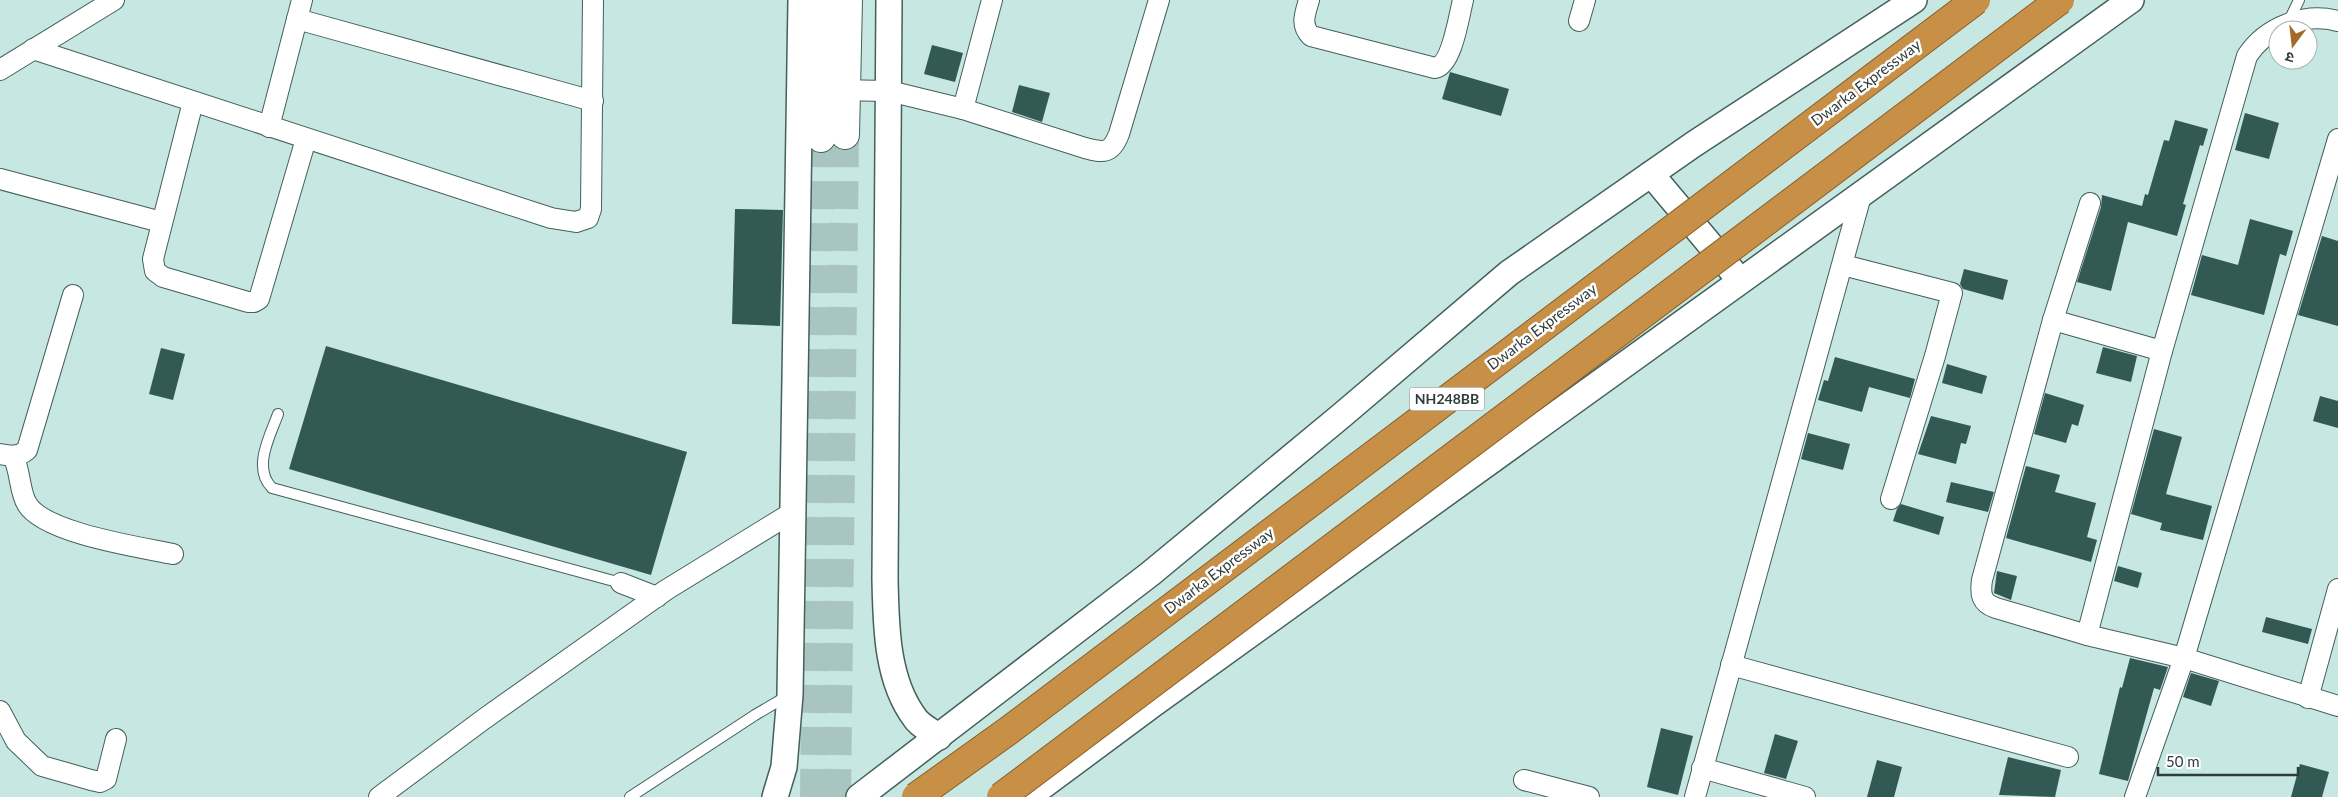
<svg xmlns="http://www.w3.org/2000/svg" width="2338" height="797" font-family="Lato,'Noto Sans Devanagari',sans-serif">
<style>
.building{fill:#335955}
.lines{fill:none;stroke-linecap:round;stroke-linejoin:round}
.secondary-tunnel{stroke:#a9c5c1;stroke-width:28;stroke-dasharray:28 14;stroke-linecap:butt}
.service-casing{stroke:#43605c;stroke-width:12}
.minor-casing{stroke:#43605c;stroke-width:22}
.tertiary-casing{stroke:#43605c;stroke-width:28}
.secondary-casing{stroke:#43605c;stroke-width:30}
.service{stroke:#fff;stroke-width:10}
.minor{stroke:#fff;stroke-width:20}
.tertiary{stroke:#fff;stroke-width:25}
.secondary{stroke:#fff;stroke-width:28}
.trunk-bridge-casing{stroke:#8a6025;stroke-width:30;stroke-linecap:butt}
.trunk-bridge{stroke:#c88f47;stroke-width:28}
.labels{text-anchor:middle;stroke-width:5;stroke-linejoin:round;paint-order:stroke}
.shield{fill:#fff;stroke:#6d7676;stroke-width:1}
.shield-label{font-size:14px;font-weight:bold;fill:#2f3c3b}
.street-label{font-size:15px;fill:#2f3c3b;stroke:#fff}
</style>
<rect width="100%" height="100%" fill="#c7e7e2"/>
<g class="building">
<path d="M932,45l31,8 -8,29 -31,-8z"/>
<path d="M1450,72l59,17 -8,27 -59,-17z"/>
<path d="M1019,85l31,8 -8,29 -30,-10z"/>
<path d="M2245,113l34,10 -10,36 -34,-9z"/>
<path d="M2175,120l33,9 -5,17 -3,-1 -17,59 3,1 -9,31 -49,-14 -17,69 -34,-9 24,-75 1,-12 40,11 3,-12 3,1 16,-55 5,1z"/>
<path d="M735,209l48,1 -3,116 -48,-2z"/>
<path d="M2250,219l43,12 -7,25 -6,-2 -16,61 -73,-20 11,-40 36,10z"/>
<path d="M2322,236l16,5v85l-40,-11z"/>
<path d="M1964,269l44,11 -5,20 -40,-11 -3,-5z"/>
<path d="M326,346l361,106 -36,123 -362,-106z"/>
<path d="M2103,347l34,9 -6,26 -35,-9z"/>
<path d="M161,348l24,6 -12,46 -24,-6z"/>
<path d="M1835,357l80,22 -5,19 -41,-11 -7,25 -44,-12 6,-20 4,1z"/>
<path d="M1947,364l40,12 -5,18 -40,-11z"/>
<path d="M2045,393l39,12 -6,21 -6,-2 -6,19 -32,-9z"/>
<path d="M2320,396l18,5v27l-25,-7z"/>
<path d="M1931,416l40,10 -5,18 -5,-1 -5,21 -38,-10z"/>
<path d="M2154,429l28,8 -16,57 46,12 -9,34 -43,-10 2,-7 -31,-9z"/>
<path d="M1808,433l42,11 -7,26 -42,-11z"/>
<path d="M2026,466l34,9 -5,17 41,11 -9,34 10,3 -6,22 -85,-24z"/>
<path d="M1951,482l43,10 -6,20 -42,-10z"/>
<path d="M1901,504l43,13 -5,18 -46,-14 4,-12z"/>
<path d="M2118,566l24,7 -4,15 -24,-7z"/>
<path d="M1997,571l20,5 -6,24 -17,-7z"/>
<path d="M2266,617l46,12 -4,15 -46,-12z"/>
<path d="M2130,658l38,9 -8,23 -6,-2 -26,93 -29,-7 21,-87 2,1z"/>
<path d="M2191,673l28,8 -8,25 -28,-9z"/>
<path d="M1661,728l32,8 -15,59 -31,-8z"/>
<path d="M1775,734l23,7 -12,38 -22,-6z"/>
<path d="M2008,757l53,13 -6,27 -56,-2z"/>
<path d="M1877,760l25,7 -8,30h-27z"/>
<path d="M2300,764l29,8 -7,25h-31z"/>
</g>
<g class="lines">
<g class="secondary-tunnel">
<path d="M814,797l7,-659"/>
<path d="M837,797l8,-662"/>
</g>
<defs>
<g id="service">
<path d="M2288,23l11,-23"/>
<path d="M278,414c-8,22 -26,54 -6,74l349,95"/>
<path d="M630,797l125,-82 34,-20"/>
</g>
<g id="minor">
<path d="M1309,0c-4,14 -9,25 2,36l124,32c17,-3 24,-52 28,-68"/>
<path d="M297,19l296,82"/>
<path d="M1579,21l6,-21"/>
<path d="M33,49l518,169 25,4 12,-4 3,-9 2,-209"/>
<path d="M0,70l114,-70"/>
<path d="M834,90l55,1 74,18 122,39c19,5 26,6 34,-14l40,-134"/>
<path d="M193,102l-40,157 2,12 8,6 85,25h6l5,-3 47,-160"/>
<path d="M963,109l29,-109"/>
<path d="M269,127l33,-127"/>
<path d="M0,179l161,43"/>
<path d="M2090,203l-37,117 -71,260c-2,14 -1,23 14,28l91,27 97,23 154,48"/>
<path d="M1843,265l109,28 -17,63 -44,143"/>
<path d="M2053,320l109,31"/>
<path d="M0,454c11,2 19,3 27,-4l46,-155"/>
<path d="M13,456c8,16 6,35 14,48 17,29 112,43 146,50"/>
<path d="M621,583l36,14"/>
<path d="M2087,635l75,-284 85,-295c19,-29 57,-44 91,-35"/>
<path d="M1731,665l337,92"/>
<path d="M2308,698l30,-109"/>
<path d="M0,711l16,30 26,25 49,14 9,2 6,-3 10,-40"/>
<path d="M1702,768l103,29"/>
<path d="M1524,780l65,17"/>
<path d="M379,797l105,-78 182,-129 127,-78"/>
<path d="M1695,797l167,-605"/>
<path d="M2135,797l49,-139 154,-519"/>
</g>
<g id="tertiary">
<path d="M889,0l-4,579c1,45 1,101 30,139 5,8 17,13 24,19"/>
<path d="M1651,174l82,98"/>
<path d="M775,797l9,-30 6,-72 11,-695"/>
<path d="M859,797l291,-223 191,-158 168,-143 185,-129 220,-144"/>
<path d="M1028,797l124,-92 979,-705"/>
</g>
<g id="secondary">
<path d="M845,135l3,-135"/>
<path d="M821,138l3,-138"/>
</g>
</defs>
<use href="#service" class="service-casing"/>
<use href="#minor" class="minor-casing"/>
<use href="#tertiary" class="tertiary-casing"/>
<use href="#secondary" class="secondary-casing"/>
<use href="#service" class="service"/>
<use href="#minor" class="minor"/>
<use href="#tertiary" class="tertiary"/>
<use href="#secondary" class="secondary"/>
<defs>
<g id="trunk-bridge">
<path d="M916,797l92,-66 968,-731"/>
<path d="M1001,797l1059,-797"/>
</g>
</defs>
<use href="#trunk-bridge" class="trunk-bridge-casing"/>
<use href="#trunk-bridge" class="trunk-bridge"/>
</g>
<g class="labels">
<rect class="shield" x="1409.5" y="387.5" width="75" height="23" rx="4"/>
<g class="shield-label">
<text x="1447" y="404">NH248BB</text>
</g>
<g class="street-label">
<text transform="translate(1866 83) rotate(-37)" y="5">Dwarka Expressway</text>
<text transform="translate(1542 327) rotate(-37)" y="5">Dwarka Expressway</text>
<text transform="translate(1219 571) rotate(-37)" y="5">Dwarka Expressway</text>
</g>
</g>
<g transform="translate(2293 45) rotate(195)"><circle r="24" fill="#ffffff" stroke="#acb1b1"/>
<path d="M0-4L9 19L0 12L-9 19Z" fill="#a46a29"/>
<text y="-8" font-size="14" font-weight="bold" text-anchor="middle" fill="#2f3c3b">उ</text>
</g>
<path d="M2158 767v8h140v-8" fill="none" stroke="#2f3c3b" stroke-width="2.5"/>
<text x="2166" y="767" font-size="15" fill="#2f3c3b" stroke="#ffffff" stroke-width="4" paint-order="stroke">50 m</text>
</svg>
